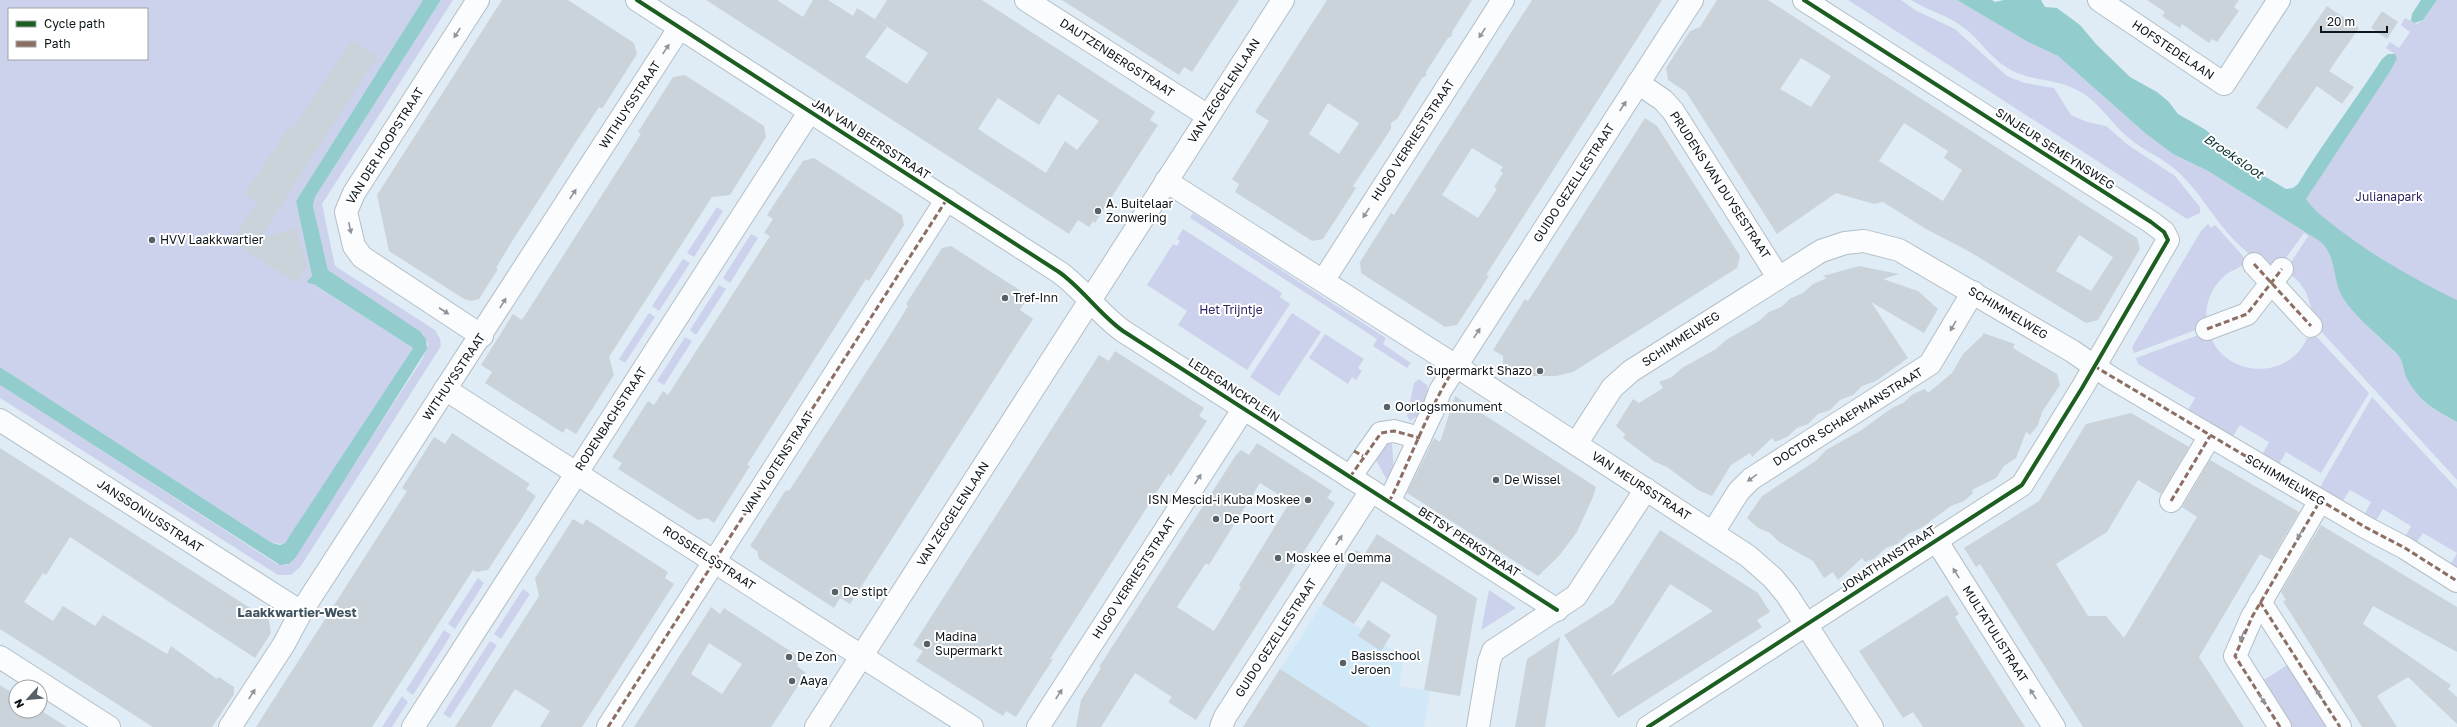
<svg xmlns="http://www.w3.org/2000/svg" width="2457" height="727" font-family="'Golos Text',sans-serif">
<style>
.built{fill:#d1e8f8}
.green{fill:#cdd2ec;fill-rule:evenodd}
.water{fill:#93cccd}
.building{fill:#cad3da;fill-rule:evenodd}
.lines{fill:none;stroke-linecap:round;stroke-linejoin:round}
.street-casing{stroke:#b4bec5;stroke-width:24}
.street{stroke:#fafcfe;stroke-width:22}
.quiet{stroke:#8d6e63;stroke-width:3;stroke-dasharray:6 3;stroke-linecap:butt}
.cycleway-casing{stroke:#fff;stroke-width:6}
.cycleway{stroke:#1b5e20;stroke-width:4}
.oneway{fill:#909498}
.poi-dot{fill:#576168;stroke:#fff;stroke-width:1.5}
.labels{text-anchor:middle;stroke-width:4;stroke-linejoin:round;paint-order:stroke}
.street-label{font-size:12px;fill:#0e161c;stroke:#fff}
.park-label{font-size:12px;fill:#312463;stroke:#fff}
.poi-label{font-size:12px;fill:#0e161c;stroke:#fff;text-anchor:start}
.water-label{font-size:13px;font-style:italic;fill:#0c3231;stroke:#fff}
.neighbourhood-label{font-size:13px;font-weight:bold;fill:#3f5361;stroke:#fff}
</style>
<rect width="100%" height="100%" fill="#dfecf5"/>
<path class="built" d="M1322,604l82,53 -5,29 31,5 -6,36h-181z"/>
<g class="green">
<path d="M0,0h423l-127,201 16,75 -5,5 12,4 -3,1 97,62 -124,190 -6,6 -11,-1 -272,-176zM9,9h138v50h-138z"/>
<path d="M441,0h12l-131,204 13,62 100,64 5,9 1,7 -140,220 -10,9h-13l-278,-177v-13l277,179 10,1 4,-3 132,-204 5,-14 -5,-10 -95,-64 -15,-64 2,-9z"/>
<path d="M1848,0h53l14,10 40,19 52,47 18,7 29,5 17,27 16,7 19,4 22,19 47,31 25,31v6l-13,6z"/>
<path d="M1911,0h46l71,42 30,14 87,77 28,21 35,17 113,71c15,15 13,36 22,54 8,17 41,45 55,59 6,8 5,17 10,24 16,26 22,29 49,43v58l-139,-152 -12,-36 -7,-10 -10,-9 -1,-6 20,-31 -4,-3 -21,29 -8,4c-46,-12 -65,-66 -98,-95 -14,-13 -33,-20 -47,-32 -20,-16 -31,-39 -55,-50 -22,-11 -49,-8 -69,-22 -16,-10 -27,-28 -42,-39 -16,-13 -36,-17 -53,-28z"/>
<path d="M2437,0h20v369l-164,-160 17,-17 86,-130 -1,-8 -9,-6 4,-6 9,6 11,-16 -9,-7 4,-7 12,6 6,-4z"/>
<path d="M717,207l6,4 -29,46 -7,-4z"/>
<path d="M1193,213l193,125 -3,6 28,19 -4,5 -34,-22 4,-7 -182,-118 -5,-3z"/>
<path d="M2208,224l3,4 4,-3 28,31 1,8c-5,4 -11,6 -16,9 -16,12 -24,31 -21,50l-3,4 -70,26 -2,-6 69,-116z"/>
<path d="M1183,229l99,64 -2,4 10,7 -43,66 -69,-45 9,-14 -40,-26 26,-41 4,2 3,-5 -3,-2z"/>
<path d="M751,234l7,4 -28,45 -7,-5z"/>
<path d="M683,259l7,4 -31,48 -7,-5z"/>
<path d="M719,285l7,4 -30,46 -6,-5z"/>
<path d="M649,313l6,4 -30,46 -6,-4z"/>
<path d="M1292,313l29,19 -42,64 -29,-19z"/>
<path d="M2204,333l6,2c15,43 79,46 97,3l10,-1 52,56 -48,80 -35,-21 -7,12 -17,-9 7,-13 -29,-17 -8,13 -45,-26 8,-14 -57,-34 -2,-6z"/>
<path d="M1325,334l39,25 -6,9 4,3 -6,9 -4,-3 -4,7 -39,-26z"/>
<path d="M685,337l7,4 -28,44 -7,-4z"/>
<path d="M1419,379l8,6 3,22 -20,14 -3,-5 7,-33z"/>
<path d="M2372,397l85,92v81l-7,-5 7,-12 -34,-20 -8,12 -11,-6 7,-13 -28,-17 -8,13 -11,-7 7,-13 -21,-12 -8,12 -23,-13z"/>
<path d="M1387,442l5,2 2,30 -3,5 -4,1 -14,-25z"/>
<path d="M478,578l6,5 -29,46 -7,-5z"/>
<path d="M523,589l7,5 -29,45 -7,-5z"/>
<path d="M1489,590l27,18 -35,22z"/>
<path d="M444,630l7,5 -38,60 -7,-5z"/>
<path d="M490,641l7,4 -47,73 -7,-4z"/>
<path d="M2292,662l41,65h-47l-27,-44z"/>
<path d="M402,696l6,6 -16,25h-10z"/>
</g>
<g class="water">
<path d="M423,0h18l-126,197 -2,9 15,64 93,62 5,7 1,10 -131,208 -7,7 -9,1 -280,-180v-18l272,176 8,2 5,-2 128,-195 -98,-63h3l-10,-2 -1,-2 5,-5 -16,-75z"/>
<path d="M1957,0h35l3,2 9,-2h37l4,7 12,1 23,17 16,19 34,33 27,15 12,10 9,12 28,16 36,33 44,26 7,-1 5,-4c26,-43 57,-83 84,-125l6,-5h7l2,5 -6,11 -85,129c8,12 20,20 31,29 38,29 77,51 120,72v122c-25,-14 -35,-18 -50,-43 -4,-8 -3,-16 -9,-24 -17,-18 -44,-38 -56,-59 -10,-18 -5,-38 -21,-54l-113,-71 -35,-17 -28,-21 -87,-77 -30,-14z"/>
<path d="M2421,0h16l-14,20 -8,3 -4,-2 1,-7z"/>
</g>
<g class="building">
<path d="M502,0h66l66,43 3,11 -35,55 -3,-2 -25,38 -63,98 -15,25 2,1 -19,30 -8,2 -7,-2 -75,-48 -12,-56z"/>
<path d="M706,0h71l26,17 10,-17h15l25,16 4,-8 30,19 -22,30 42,27 21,-31 -53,-34 12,-19h95l173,112 -5,8 8,5 -63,98 -2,-2 -4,6 -11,-7 -9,14zM1058,94l41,27 -22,29 -12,-9 -19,32 -68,-44 20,-31 41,27z"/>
<path d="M1062,0h177l-47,72 -8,-5 -5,8z"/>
<path d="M1327,0h145l-20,32v4l-4,2 -22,34v4l-4,2 -25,41 -6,4v6l-38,57 3,2 -33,51 -11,2 -77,-49 4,-8 -7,-5 37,-58 -14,-9zM1328,103l31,20 -20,31 -30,-20z"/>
<path d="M1532,0h130l-176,275 3,1 -32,49 -12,2 -84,-54 -1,-11 31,-49 3,2zM1472,148l31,19 -3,4 3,2 -9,14 3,2 -19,29 -36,-23z"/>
<path d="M1717,0h51l369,238 3,11 -42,71 -12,3 -116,-71 -44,-23 -43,-27 -9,2 -38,-11 -59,41 -91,-142 -18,-12 -2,-12 24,-37 10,-4zM1801,58l30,18 -20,31 -31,-18zM1904,123l44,28 -4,7 18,12 -19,31 -64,-40zM2079,235l34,22 -22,34 -35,-20z"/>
<path d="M2147,0h92l-5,7 5,4 -22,31 -5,-3 -3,4 -27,-19 -2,4 -18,-12 3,-4z"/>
<path d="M2327,6l32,22 -30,43 25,16 -12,17 -25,-18 -30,43 -31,-21z"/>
<path d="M2382,11l16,11 -11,17 -16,-11z"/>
<path d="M352,40l25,17 -117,181 36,-10 11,38 -11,17 -65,-42 26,-39 -12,-8 44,-67 4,2z"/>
<path d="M685,75l79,51 2,11 -36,58 -18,2 -103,160 5,18 -38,59 -10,-6 -3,5 -78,-50 7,-11 -11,-7 32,-51 9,6 119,-186 -3,-2 35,-55z"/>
<path d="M1645,118l12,8 83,130 -3,12 -164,104 -17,4h-22l-15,-4 -16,-8v-8l-10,-6 32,-51 3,2 13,-20z"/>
<path d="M814,158l88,57 2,10 -35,56 -3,-2 -119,186 3,1 -36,57 -7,-5 -9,2 -80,-51 4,-6 -10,-6 36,-56 6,4 9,-14 5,4 102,-159 -6,-3 9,-14 -6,-4 36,-54z"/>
<path d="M951,246l78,50 -9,14 13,9 -183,285 -10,-6 -6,10 -75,-49 -2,-8 -7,-5 36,-56 3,1 100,-154 19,-31 -2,-2 36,-56z"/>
<path d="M1859,266l40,8 -16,5 35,12 20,18 -14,24 -53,-31 37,56 -32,23 -14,5 -9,9 -13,5 -10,10 -12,4 -10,10 -11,4 -10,9 -12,5 -3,-4 -20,19 -2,-4 -19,12 -19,31 -14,-6 -31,-23 -12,-5 -32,-24 2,-4 -9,-8 17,-27 6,4 24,-15 -4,-6 13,-5 10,-9 34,-19 10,-9 33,-19 10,-9 12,-5 10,-9 12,-5 10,-9 14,-6 -4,-2z"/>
<path d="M1983,333l32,11 -2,4 44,26 3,11 -18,27 -4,13 -8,10 -4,-3 -10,26 -12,8 -8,12 -24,12 1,3 -9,8 -13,5 -30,22 -13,6 -11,10 -11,4 -11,10 -10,4 -3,-4 -24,22 -5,-8 -9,6 -11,-17 -34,-19 -9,-9 -12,-5 -11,-10 15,-22 55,-36 9,-10 34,-19 32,-23 11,-5 10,-9 12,-5 3,4 24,-20 11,-19 20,-19z"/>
<path d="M1115,351l89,57 -5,8 8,5 -37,56 -1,-4 -119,186h3l-37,58 -10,-6 -3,5 -87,-55 7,-10 -10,-6 186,-290 10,6z"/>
<path d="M1455,396l141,91 -3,10 -16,35 -18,24 -21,20 -131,-83 27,-55 6,4z"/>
<path d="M2131,413l58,34 -28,47 -23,-14 -31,52 -51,32 32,52h18l18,22 73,-121 -15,-10 28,-47 89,52 -28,48 -11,-6 -61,103 45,70h-161l-103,-163 -4,3 -12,-19 75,-47 47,-77z"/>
<path d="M452,433l78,51 -4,5 10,7 -48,74 -11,2 -4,-2 -101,157h-116l151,-236 -5,-3 32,-51 11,7z"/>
<path d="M1257,443l75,48 -5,7 8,5 -139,217 -28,-18 4,-5 -37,-24 -34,54h-25l5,-27 20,-32 -2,-1 137,-212 5,-5 8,5zM1260,483l30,19 -51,83 2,2 -27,44 -37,-24 29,-44 3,2z"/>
<path d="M0,448l269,172 2,13 -16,25 -185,-121 -24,38 -3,-2 -19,29 29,19 10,-15 32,20 8,-11 64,39 4,-8 46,33 2,-2 15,10v7l-22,33h-59l-153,-98z"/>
<path d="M573,519l10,6 3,-6 82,53 -3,6 9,6 -92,143h-42l10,-16 -35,-22 -24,38h-36l84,-131 -4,-18z"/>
<path d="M2321,525l136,82v45l-84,-46 -10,18 88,61 -3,4 9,8v27l-49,-47 -31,19 20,31h-35l-79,-126 3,-1 -5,-8z"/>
<path d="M1660,530l98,63 12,19 -13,8 5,7 -144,91 -54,-83 49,-31zM1670,584l43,27 -102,65z"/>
<path d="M1377,534l100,64 -17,98 -36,-6 13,-74 -55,-35 -28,43 -32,-20 34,-54 8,5z"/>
<path d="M1947,595l12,19 -4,3 70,110h-102l-10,-15 -10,6 -44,-67z"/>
<path d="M711,607l9,7 4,-6 77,50 -4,8 9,7 -19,30 -16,24h-137zM709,643l33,21 -20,30 -31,-20z"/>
<path d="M1368,620l23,15 -10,16 -23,-15z"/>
<path d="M1560,637l-15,90h-30l12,-68z"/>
<path d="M1280,669l90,58h-127z"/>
<path d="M0,685l16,10v16l24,-1 27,17h-67z"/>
</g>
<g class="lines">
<defs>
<g id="street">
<path d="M478,0l-124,193 -8,19 8,34 8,11 120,79"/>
<path d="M637,0l422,272c24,17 40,42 64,59l434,279"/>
<path d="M1026,0l182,116"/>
<path d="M2099,0l125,84 55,-84"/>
<path d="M1638,83l25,17 10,11 105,166"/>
<path d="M1166,181l290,185 292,190 25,22 14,17 85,132"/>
<path d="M2254,264l57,62"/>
<path d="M1323,281l180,-281"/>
<path d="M2207,329l40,-15 35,-45"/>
<path d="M445,389l527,338"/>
<path d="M0,420l301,192"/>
<path d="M1576,444l36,-56 19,-17 190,-120 24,-8 19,-2 35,9 173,101 38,26 255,150 40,21 52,33"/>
<path d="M1350,477l31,-44 13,-2 26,7"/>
<path d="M2171,501l39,-65"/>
<path d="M1389,502l44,-92 7,-19 252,-391"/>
<path d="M1713,532l26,-41 12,-12 179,-115 43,-72"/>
<path d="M1936,540l118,187"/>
<path d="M2260,602l80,125"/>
<path d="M0,657l109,70"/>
<path d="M230,727l54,-83 17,-32c126,-195 253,-389 379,-585"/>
<path d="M413,727l397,-616"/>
<path d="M608,727l339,-528"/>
<path d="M816,727l467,-727"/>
<path d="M1038,727l206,-319"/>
<path d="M1221,727l4,-10 146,-226"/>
<path d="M1478,727l11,-65 4,-11 83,-55 70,-107"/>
<path d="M1648,727l374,-242 60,-97 86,-148 -4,-8 -13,-10 -347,-222"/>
<path d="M2280,727l-45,-71 17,-39 68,-116"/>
</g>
</defs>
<use href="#street" class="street-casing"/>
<use href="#street" class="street"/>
<g class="quiet">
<path d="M2254,264l57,62"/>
<path d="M2207,329l40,-15 35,-45"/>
<path d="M2094,366l271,161 40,21 52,33"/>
<path d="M1354,451l9,5"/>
<path d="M1350,477l31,-44 13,-2 26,7"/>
<path d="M2171,501l39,-65"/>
<path d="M1389,502c23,-45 39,-94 67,-136"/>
<path d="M2260,602l80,125"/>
<path d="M608,727l339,-528"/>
<path d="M2280,727l-45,-71 17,-39 68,-116"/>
</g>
<defs>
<g id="cycleway">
<path d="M637,0l422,272c24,17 40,42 64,59l434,279"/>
<path d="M1648,727l374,-242 60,-97 86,-148 -4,-8 -13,-10 -347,-222"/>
</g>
</defs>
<use href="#cycleway" class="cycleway-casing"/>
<use href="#cycleway" class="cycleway"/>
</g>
<defs><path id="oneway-solid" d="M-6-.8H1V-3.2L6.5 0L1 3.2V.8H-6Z"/></defs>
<g class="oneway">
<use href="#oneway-solid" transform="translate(457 33) rotate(123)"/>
<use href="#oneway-solid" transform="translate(1482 33) rotate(123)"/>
<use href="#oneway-solid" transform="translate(666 49) rotate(-57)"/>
<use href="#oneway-solid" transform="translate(1623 106) rotate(-57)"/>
<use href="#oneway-solid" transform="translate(573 194) rotate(-57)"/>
<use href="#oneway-solid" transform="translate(1366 213) rotate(123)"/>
<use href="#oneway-solid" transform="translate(350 228) rotate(78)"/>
<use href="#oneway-solid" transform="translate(503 303) rotate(-58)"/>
<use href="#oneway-solid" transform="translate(444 311) rotate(33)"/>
<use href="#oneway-solid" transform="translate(1953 326) rotate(120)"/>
<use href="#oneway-solid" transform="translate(1477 333) rotate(-57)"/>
<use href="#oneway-solid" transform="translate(1752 478) rotate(144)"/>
<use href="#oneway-solid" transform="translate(1198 479) rotate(-57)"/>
<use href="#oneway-solid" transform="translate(2300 534) rotate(121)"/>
<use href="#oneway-solid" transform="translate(1339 540) rotate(-57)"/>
<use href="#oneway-solid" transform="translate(1956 573) rotate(-122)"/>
<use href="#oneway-solid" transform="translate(2242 636) rotate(113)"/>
<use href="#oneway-solid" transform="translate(252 694) rotate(-57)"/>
<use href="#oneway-solid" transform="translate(1059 694) rotate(-57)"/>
<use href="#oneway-solid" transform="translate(2033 694) rotate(-123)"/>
<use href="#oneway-solid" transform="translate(2319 694) rotate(-122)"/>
<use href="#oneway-solid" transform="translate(2262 699) rotate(58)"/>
</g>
<g class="poi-dot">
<circle cx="1098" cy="211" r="4"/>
<circle cx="152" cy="240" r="4"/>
<circle cx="1005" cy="298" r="4"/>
<circle cx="1540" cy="371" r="4"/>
<circle cx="1387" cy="407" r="4"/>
<circle cx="1496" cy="480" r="4"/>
<circle cx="1308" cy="500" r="4"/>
<circle cx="1216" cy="519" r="4"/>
<circle cx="1278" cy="558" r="4"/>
<circle cx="835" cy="592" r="4"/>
<circle cx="927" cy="644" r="4"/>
<circle cx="789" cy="657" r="4"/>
<circle cx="1343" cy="663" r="4"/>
<circle cx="792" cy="681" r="4"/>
</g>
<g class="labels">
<g class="street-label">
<text transform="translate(2173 50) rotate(34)" y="4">HOFSTEDELAAN</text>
<text transform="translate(1117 58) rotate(33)" y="4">DAUTZENBERGSTRAAT</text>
<text transform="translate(1224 91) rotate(-57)" y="4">VAN ZEGGELENLAAN</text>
<text transform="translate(630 105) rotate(-57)" y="4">WITHUYSSTRAAT</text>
<text transform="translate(871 139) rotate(33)" y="4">JAN VAN BEERSSTRAAT</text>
<text transform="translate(1413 140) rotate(-57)" y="4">HUGO VERRIESTSTRAAT</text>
<text transform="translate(385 146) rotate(-58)" y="4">VAN DER HOOPSTRAAT</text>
<text transform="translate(2055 149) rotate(33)" y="4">SINJEUR SEMEYNSWEG</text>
<text transform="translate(1574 183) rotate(-57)" y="4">GUIDO GEZELLESTRAAT</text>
<text transform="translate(1720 185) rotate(57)" y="4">PRUDENS VAN DUYSESTRAAT</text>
<text transform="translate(2008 313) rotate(31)" y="4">SCHIMMELWEG</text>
<text transform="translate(1681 339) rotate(-33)" y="4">SCHIMMELWEG</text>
<text transform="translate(454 377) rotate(-56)" y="4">WITHUYSSTRAAT</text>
<text transform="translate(1234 390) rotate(33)" y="4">LEDEGANCKPLEIN</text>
<text transform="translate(1848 417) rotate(-32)" y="4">DOCTOR SCHAEPMANSTRAAT</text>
<text transform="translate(611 419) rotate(-57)" y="4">RODENBACHSTRAAT</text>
<text transform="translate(778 463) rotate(-57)" y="4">VAN VLOTENSTRAAT</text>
<text transform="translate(2285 480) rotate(30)" y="4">SCHIMMELWEG</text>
<text transform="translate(1641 486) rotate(33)" y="4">VAN MEURSSTRAAT</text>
<text transform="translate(953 514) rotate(-57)" y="4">VAN ZEGGELENLAAN</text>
<text transform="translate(150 516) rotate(33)" y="4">JANSSONIUSSTRAAT</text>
<text transform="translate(1469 542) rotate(33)" y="4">BETSY PERKSTRAAT</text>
<text transform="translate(709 558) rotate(33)" y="4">ROSSEELSSTRAAT</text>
<text transform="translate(1888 559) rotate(-33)" y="4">JONATHANSTRAAT</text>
<text transform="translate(1134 578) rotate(-57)" y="4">HUGO VERRIESTSTRAAT</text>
<text transform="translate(1995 634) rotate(58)" y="4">MULTATULISTRAAT</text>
<text transform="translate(1276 638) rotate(-57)" y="4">GUIDO GEZELLESTRAAT</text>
</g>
<g class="park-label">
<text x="2389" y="201">Julianapark</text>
<text x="1231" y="314">Het Trijntje</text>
</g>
<g class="poi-label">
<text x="1106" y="208">A. Buitelaar<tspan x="1106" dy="14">Zonwering</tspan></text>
<text x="160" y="244">HVV Laakkwartier</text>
<text x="1013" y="302">Tref-Inn</text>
<text x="1532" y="375" text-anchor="end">Supermarkt Shazo</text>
<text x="1395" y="411">Oorlogsmonument</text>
<text x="1504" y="484">De Wissel</text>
<text x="1300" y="504" text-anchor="end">ISN Mescid-i Kuba Moskee</text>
<text x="1224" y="523">De Poort</text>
<text x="1286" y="562">Moskee el Oemma</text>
<text x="843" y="596">De stipt</text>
<text x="935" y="641">Madina<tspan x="935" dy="14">Supermarkt</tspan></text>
<text x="1351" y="660">Basisschool<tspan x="1351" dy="14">Jeroen</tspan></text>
<text x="797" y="661">De Zon</text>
<text x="800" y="685">Aaya</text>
</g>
<g class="water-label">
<text transform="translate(2234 156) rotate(34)" y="5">Broeksloot</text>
</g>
<g class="neighbourhood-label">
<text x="297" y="617">Laakkwartier-West</text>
</g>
</g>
<rect x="8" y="8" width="140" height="52" fill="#ffffff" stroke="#9fa2a4"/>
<rect x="16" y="21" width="20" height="6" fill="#1b5e20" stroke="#9fa2a4"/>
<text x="44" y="28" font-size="12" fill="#0e161c">Cycle path</text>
<rect x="16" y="41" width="20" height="6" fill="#8d6e63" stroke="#9fa2a4"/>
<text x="44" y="48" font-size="12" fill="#0e161c">Path</text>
<g transform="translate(28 699) rotate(243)"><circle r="19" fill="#ffffff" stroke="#9fa2a4"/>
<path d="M0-3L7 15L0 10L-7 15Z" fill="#576168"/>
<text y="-6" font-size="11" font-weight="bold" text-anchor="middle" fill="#0e161c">N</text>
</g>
<path d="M2321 26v6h66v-6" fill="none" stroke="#0e161c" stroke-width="2"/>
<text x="2327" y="26" font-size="12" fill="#0e161c" stroke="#ffffff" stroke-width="3" paint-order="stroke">20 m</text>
</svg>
